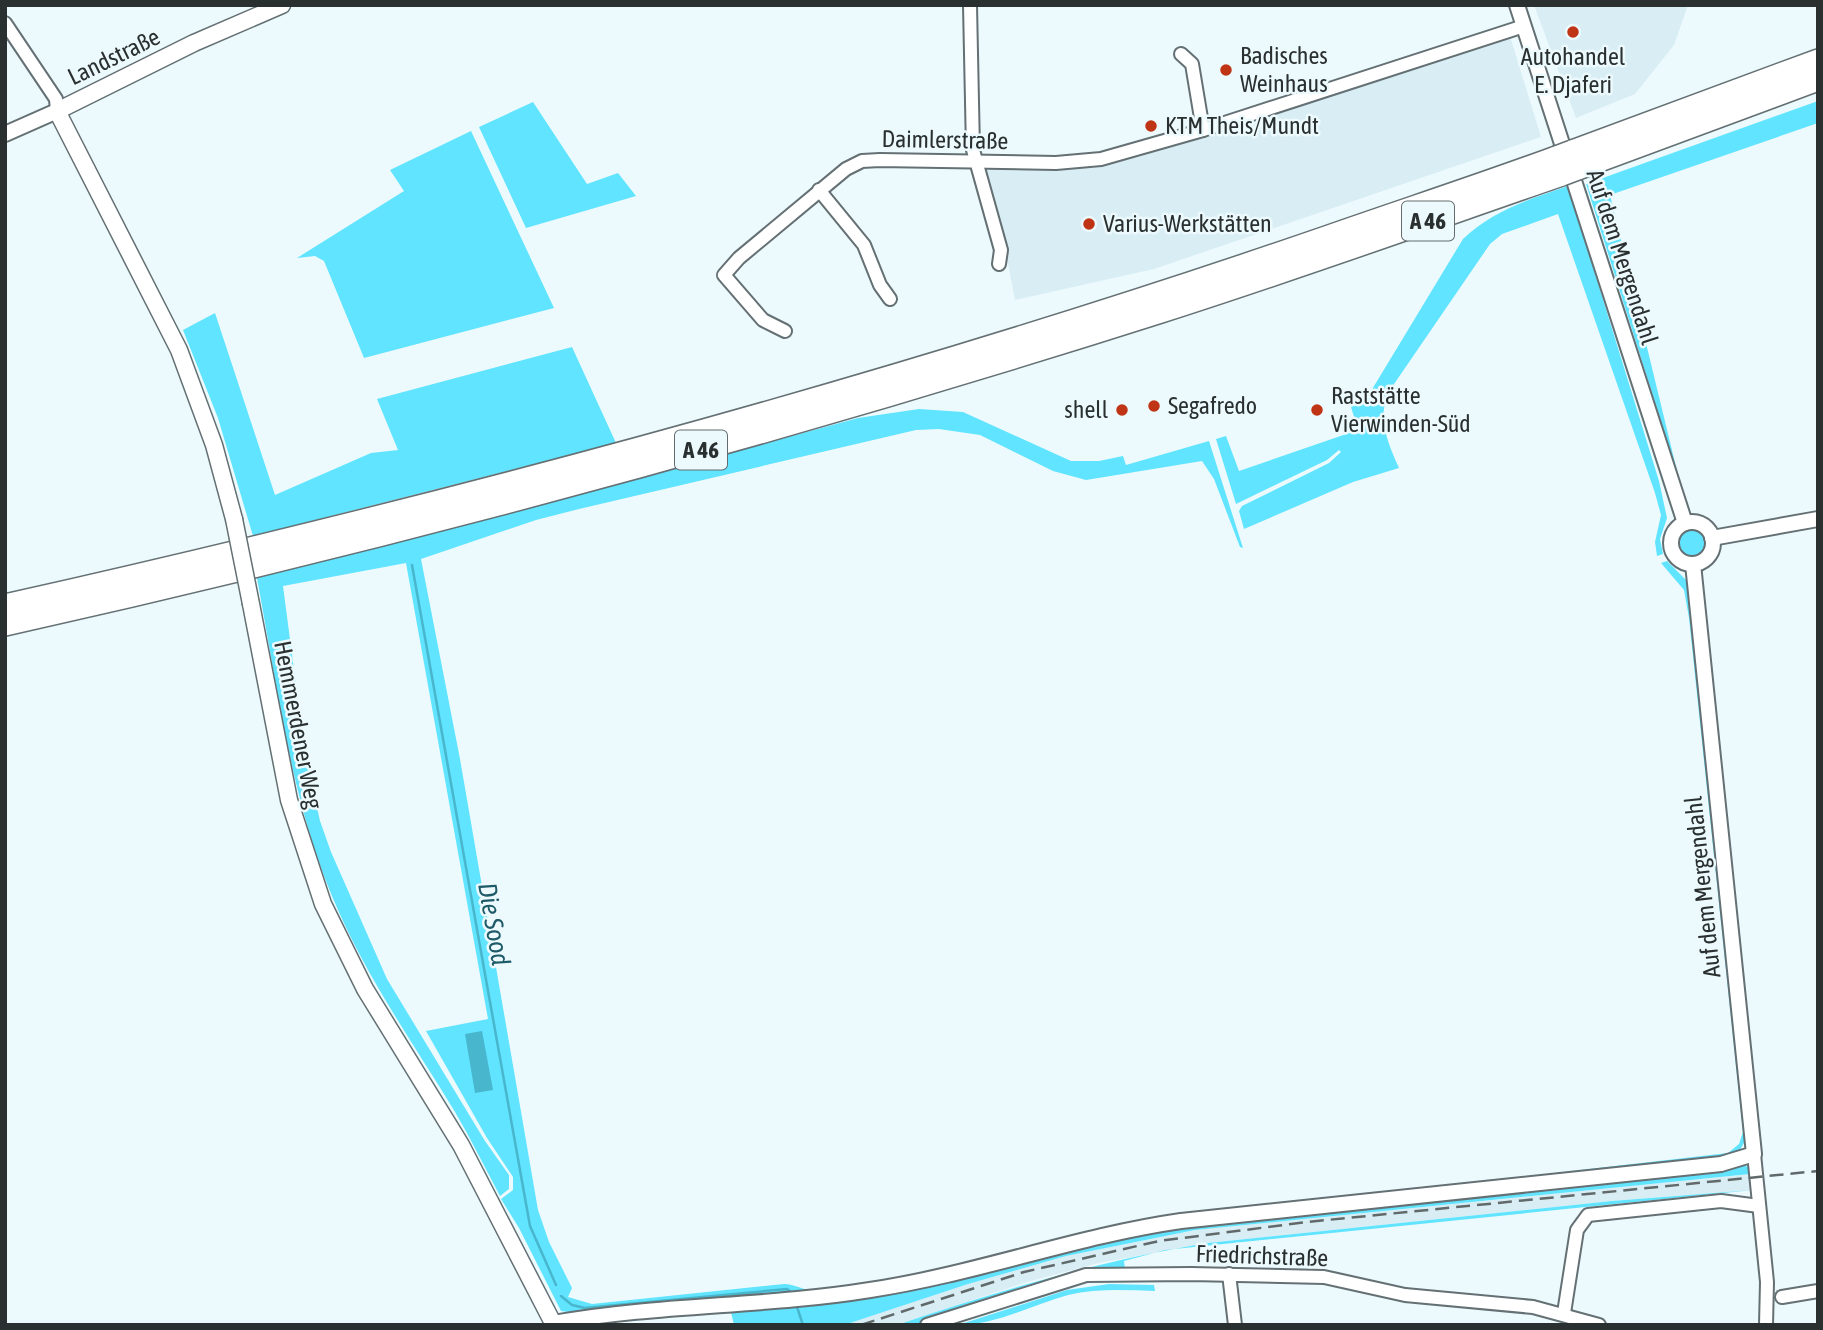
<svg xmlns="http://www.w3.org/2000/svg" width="1823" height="1330" font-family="'Asap Condensed',sans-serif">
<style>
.built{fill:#d8eef4}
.green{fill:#60e4ff}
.water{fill:#48b6cc}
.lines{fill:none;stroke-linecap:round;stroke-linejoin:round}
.stream{stroke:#48b6cc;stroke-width:2.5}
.minor-casing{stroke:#647073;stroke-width:16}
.tertiary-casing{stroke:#647073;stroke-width:18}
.secondary-casing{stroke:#647073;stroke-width:19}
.motorway-casing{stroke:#647073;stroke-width:24}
.minor{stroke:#fff;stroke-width:12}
.tertiary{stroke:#fff;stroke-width:14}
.secondary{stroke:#fff;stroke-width:16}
.motorway{stroke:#fff;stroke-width:21}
.rail{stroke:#61696a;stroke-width:2.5;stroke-dasharray:14 7;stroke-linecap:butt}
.secondary-bridge-casing{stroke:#647073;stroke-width:19;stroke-linecap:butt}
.motorway-bridge-casing{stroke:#647073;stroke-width:24;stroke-linecap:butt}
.secondary-bridge{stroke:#fff;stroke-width:16}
.motorway-bridge{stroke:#fff;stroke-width:21}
.poi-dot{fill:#bf3415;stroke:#ecfafd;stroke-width:2.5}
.labels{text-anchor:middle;stroke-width:5;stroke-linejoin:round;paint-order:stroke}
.shield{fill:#ecfafd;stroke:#646c6e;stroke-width:2}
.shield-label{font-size:23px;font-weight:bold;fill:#2a2f30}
.poi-label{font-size:24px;fill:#2a2f30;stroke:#ecfafd;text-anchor:start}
.street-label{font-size:24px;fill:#2a2f30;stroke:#ecfafd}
.water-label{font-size:26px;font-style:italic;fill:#1e5a67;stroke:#ecfafd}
</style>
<rect width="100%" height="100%" fill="#ecfafd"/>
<g class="built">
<path d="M1534,5h154l-14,40 -39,49 -59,24z"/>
<path d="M1510,36l31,101 -387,132 -139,31 -10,-52 -24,-81 120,-2 37,-8z"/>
<path d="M1751,1174l2,16 -141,11 -404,42 -109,20 -72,19 -130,43h-53l124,-41 98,-28 129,-26z"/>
</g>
<g class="green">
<path d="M1818,101v22l-208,72 68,280 -92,-291z"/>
<path d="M533,102l54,82 31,-11 18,23 -110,32 -47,-101z"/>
<path d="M471,131l83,177 -190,50 -40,-97 -9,-5 -18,2 107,-67 -14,-21z"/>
<path d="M1568,186l91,295 8,37 -7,21 3,15 -6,2 -2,-14 6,-27 -6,-22 -97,-279 -56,20 -12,10 -98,143c-17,27 -5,54 7,81l-46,14 -109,47 -5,-18 3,-5 87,-43 12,-11 -2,-2 -12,10 -91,44 -20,-65 10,-3 13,35 119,-41 -7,-23 14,-6 98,-162c29,-28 67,-40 105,-53z"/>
<path d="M215,313l60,182 96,-42 27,-3 -21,-51 195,-52 44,96 -363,93 -35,-118 -35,-88z"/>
<path d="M919,409l44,3 108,49h28l24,-5 3,9 83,-24 34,107 -3,-1 -26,-68 -12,-18 -116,19 -33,-9 -73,-36 -41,-6 -23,1 -337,79 -43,11 -115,39 39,200 78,451 11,32 23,46 -4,9 24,7 192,-20c11,0 20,7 31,6 109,-4 213,-49 320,-69l593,-68 11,-9 4,-12 -54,-514 -5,-28 -23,-27 6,-2 21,21 58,557 -6,11 -16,8 -527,57 -330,71 -291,27 -15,-2 -42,-83 -18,-29 12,-9v-13l-26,-39 -61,-107 62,-12 -82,-456 -123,23 21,160 16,75 11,31 56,127 98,162 24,34v14l-9,7c-15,-28 -29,-57 -45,-84 -43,-71 -91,-138 -123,-216 -42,-101 -55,-211 -75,-318l266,-68 335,-92z"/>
<circle cx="1693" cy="542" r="14"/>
<path d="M1741,1165l9,2v7l-555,56 -129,26 -98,28 -124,41h-110l-3,-13 -148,13 208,-21 14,1 343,-74z"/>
<path d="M1753,1190l-588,60 -41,11 1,8 -46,3 -166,53h-16c104,-35 202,-64 311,-82l404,-42z"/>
<path d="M1109,1284l45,1 1,6c-29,-1 -58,-3 -87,4 -36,10 -72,30 -110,30l109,-35z"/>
</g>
<path class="water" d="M482,1031l11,59 -18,3 -10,-59z"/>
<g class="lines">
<g class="stream">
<path d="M412,565l118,661 26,59"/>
<path d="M561,1296l11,9 13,3 202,-19 4,3"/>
<path d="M797,1307l6,18"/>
</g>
<defs>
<g id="minor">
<path d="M970,5l3,145 28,100 -2,14"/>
<path d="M5,23l51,76 1,12"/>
<path d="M1181,54l11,10 11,66"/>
<path d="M819,190l45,55 16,40 10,14"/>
<path d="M785,331l-22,-11 -39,-45 15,-17 107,-89 16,-8 18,-1 176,3 45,-4 102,-29 321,-104"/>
<path d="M1754,1154l13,128 -1,43"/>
<path d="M1229,1274l6,51"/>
<path d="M1782,1297l36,-6"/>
<path d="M1564,1313l13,-83 11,-15 133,-14 38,5"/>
<path d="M927,1325l159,-50 105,-1 133,3 81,18 128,12 66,18"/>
</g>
<g id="tertiary">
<path d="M1517,5l168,518"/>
<path d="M5,134l52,-23"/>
<circle cx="1692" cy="543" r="21"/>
<path d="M1712,538l106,-19"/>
<path d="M553,1323c105,-19 212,-16 317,-33 106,-16 206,-54 311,-69l540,-57 33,-10 -61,-590"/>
</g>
<g id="secondary">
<path d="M234,519l-20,-74 -35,-95 -122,-239 137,-68 88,-38"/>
<path d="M251,604l38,196 34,104 42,85 96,156 93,180"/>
</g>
<g id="motorway">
<path d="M1572,151l246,-91"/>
<path d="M1578,169l240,-89"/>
<path d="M5,605c446,-100 889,-219 1321,-368 77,-27 154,-52 230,-80"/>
<path d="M5,625c390,-87 776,-192 1156,-313 135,-43 268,-91 401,-137"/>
</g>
</defs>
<use href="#minor" class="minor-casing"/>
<use href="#tertiary" class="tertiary-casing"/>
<use href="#secondary" class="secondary-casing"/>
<use href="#motorway" class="motorway-casing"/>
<use href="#minor" class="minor"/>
<use href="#tertiary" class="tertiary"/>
<use href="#secondary" class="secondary"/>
<use href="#motorway" class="motorway"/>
<path class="rail" d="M861,1325l163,-53 135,-31 148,-19 511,-51"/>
<defs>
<path id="secondary-bridge" d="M234,519l17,85"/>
<g id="motorway-bridge">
<path d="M1556,157l16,-6"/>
<path d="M1562,175l16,-6"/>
</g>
</defs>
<use href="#secondary-bridge" class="secondary-bridge-casing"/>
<use href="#motorway-bridge" class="motorway-bridge-casing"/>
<use href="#secondary-bridge" class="secondary-bridge"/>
<use href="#motorway-bridge" class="motorway-bridge"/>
</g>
<g class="poi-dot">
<circle cx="1573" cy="32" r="7"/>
<circle cx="1226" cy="70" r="7"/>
<circle cx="1151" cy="126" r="7"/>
<circle cx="1089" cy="224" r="7"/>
<circle cx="1154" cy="406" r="7"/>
<circle cx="1122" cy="410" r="7"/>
<circle cx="1317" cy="410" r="7"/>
</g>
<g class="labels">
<g class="shield">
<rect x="1402" y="201.5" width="52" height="39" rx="5"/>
<rect x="675" y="430.5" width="52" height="39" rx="5"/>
</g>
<g class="shield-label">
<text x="1428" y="229">A 46</text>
<text x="701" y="458">A 46</text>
</g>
<g class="poi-label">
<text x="1240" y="64">Badisches<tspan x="1240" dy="28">Weinhaus</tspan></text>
<text x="1573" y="65" text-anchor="middle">Autohandel<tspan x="1573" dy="28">E. Djaferi</tspan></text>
<text x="1165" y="134">KTM Theis/Mundt</text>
<text x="1103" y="232">Varius-Werkstätten</text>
<text x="1331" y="404">Raststätte<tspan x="1331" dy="28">Vierwinden-Süd</tspan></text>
<text x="1168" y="414">Segafredo</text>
<text x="1108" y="418" text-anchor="end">shell</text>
</g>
<g class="street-label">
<text transform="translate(114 57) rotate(-26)" y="8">Landstraße</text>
<text transform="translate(945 140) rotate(1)" y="8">Daimlerstraße</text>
<text transform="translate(1622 257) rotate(72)" y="8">Auf dem Mergendahl</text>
<text transform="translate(298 725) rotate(79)" y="8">Hemmerdener Weg</text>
<text transform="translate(1703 887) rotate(-96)" y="8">Auf dem Mergendahl</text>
<text transform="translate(1262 1256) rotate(2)" y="8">Friedrichstraße</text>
</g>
<g class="water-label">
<text transform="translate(494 924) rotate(80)" y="9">Die Sood</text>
</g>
</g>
<rect width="1823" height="1330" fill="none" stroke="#2a2f30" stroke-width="14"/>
</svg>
